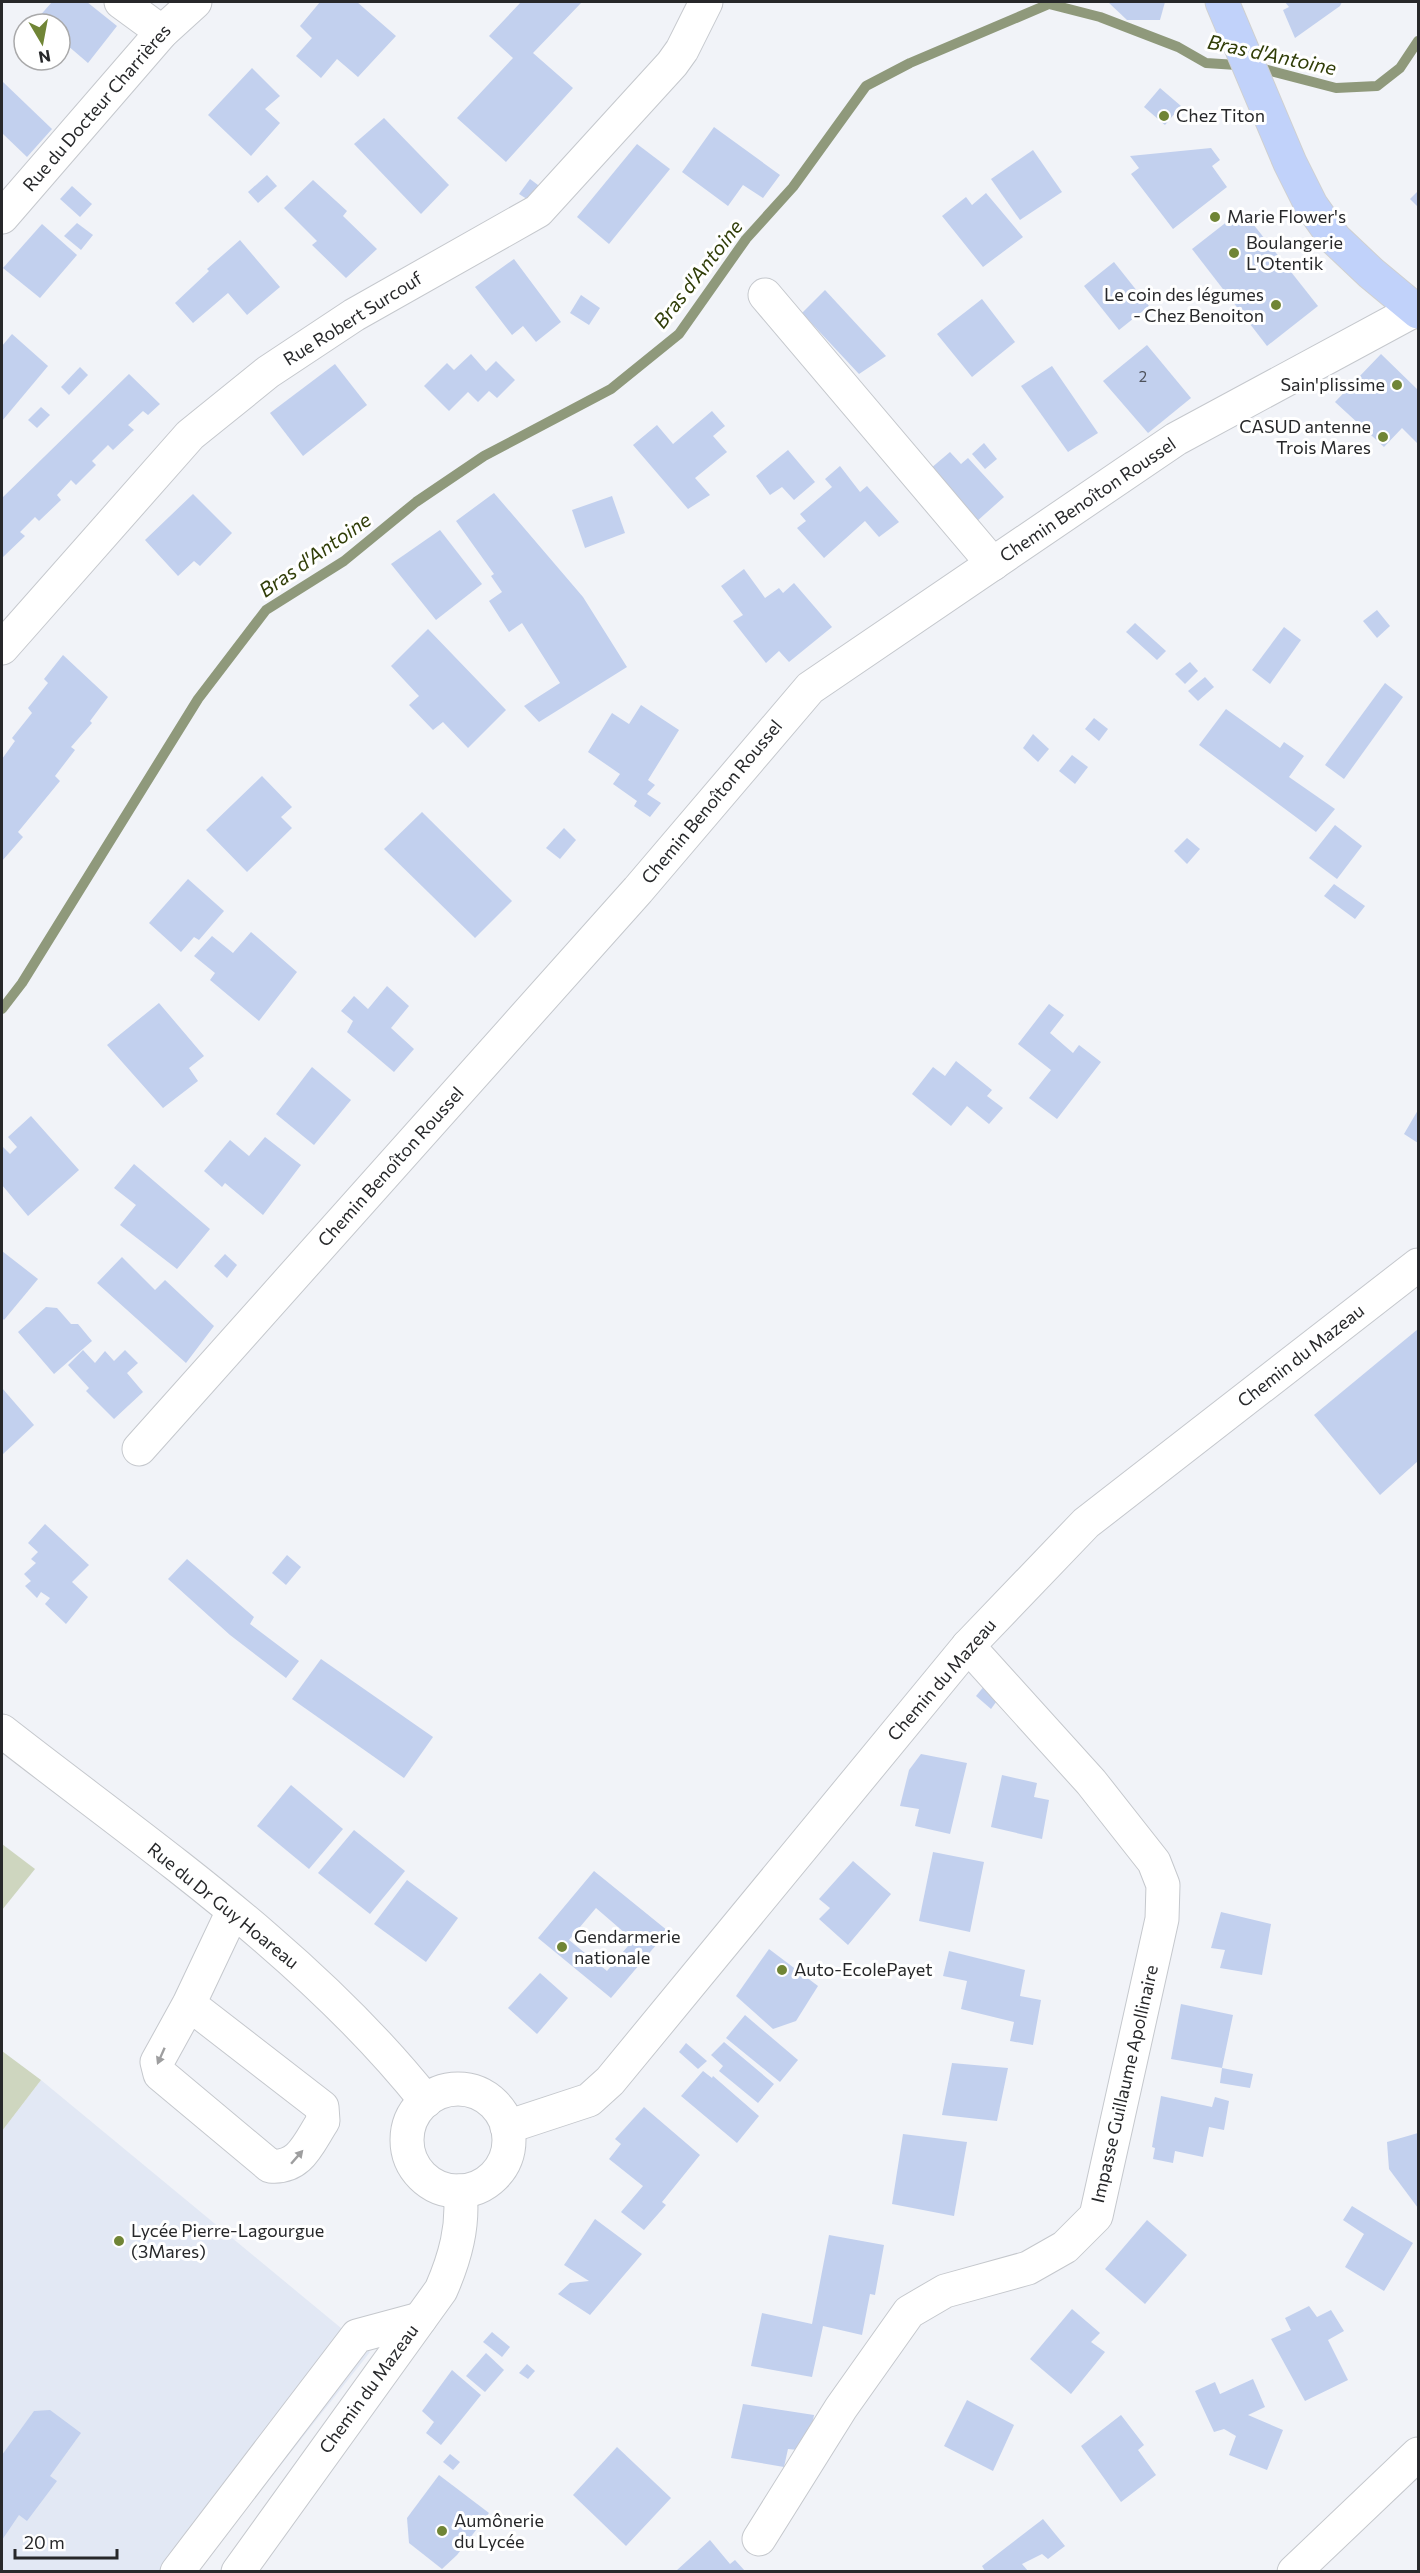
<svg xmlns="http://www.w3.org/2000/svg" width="1420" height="2573" font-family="Commissioner,sans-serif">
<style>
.built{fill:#e2e8f4}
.green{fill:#ced6bf}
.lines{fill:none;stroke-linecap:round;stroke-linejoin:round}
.stream{stroke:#8f997b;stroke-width:10}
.building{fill:#c2d0ee;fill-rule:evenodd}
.minor-casing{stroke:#c5c8cd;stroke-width:35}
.major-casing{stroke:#cfd0d0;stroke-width:35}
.minor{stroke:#fff;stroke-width:33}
.major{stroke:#c1d2fa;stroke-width:33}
.oneway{fill:#9e9e9f}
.poi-dot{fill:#708536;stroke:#fff;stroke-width:2}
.labels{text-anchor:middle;stroke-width:6;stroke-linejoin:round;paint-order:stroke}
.number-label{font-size:15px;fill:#4e525b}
.street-label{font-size:18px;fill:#27282a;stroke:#fff}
.poi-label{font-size:18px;fill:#27282a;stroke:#fff;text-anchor:start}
.water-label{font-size:20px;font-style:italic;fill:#303d07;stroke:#fff}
</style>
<rect width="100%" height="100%" fill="#f1f3f8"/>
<path class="built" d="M41,2080l329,272 -173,219h-195v-440z"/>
<g class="green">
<path d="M2,1844l33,25 -33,41z"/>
<path d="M2,2051l39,29 -39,51z"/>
</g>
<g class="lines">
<path class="stream" d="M2,1009l20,-26 176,-284 68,-89 78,-49 72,-59 68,-46 127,-67 68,-55 67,-95 47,-52 73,-101 44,-23 139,-59 51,13 78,30 28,16 46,3 84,22 41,-2 23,-18 18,-27"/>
</g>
<g class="building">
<path d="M52,2h35l30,24 -29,37 -28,-24v-15h-17l-6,-5z"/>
<path d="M320,2h37l39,34 -38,41 -21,-18 -16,19 -25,-22 16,-18 -12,-12z"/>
<path d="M521,2h61l-49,51 40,35 -67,74 -49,-44 56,-60 -24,-22z"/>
<path d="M1108,2h57l-5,18h-33z"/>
<path d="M1285,2h57l-2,4 -45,32 -12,-28 6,-3z"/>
<path d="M252,68l28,28 -15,13 15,14 -29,33 -43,-41z"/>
<path d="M3,82l49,47 -25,28 -25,-24z"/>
<path d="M1160,88l21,18 -16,19 -21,-18z"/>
<path d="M384,118l65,67 -28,29 -67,-70z"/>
<path d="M714,127l66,48 -17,23 -20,-13 -15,21 -46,-34z"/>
<path d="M637,144l33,25 -61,75 -32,-27z"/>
<path d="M1211,148l9,12 -8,6 15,21 -54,42 -42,-55 8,-6 -9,-12z"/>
<path d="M1033,150l29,42 -42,28 -29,-41z"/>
<path d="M267,175l10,11 -19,17 -10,-11z"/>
<path d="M530,179l12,9 -12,13 -11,-7z"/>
<path d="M313,180l34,31 -4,5 34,33 -31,29 -34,-33 5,-4 -33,-33z"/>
<path d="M72,186l20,18 -12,13 -20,-18z"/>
<path d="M1418,191v16l-8,-8z"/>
<path d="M986,193l37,44 -40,30 -41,-51 24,-19 6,8z"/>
<path d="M1242,210l76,96 -51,40 -75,-97z"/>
<path d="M77,223l16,12 -12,15 -17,-14z"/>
<path d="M42,224l35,31 -37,43 -37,-30z"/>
<path d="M240,240l40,47 -33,28 -19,-22 -35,30 -18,-20 34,-32 -2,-2z"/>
<path d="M514,259l47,63 -25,20 -13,-16 -11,9 -37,-48z"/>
<path d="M1114,262l35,44 -30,24 -35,-44z"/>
<path d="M825,290l61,66 -27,18 -57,-61z"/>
<path d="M581,295l19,13 -11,17 -19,-12z"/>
<path d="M982,299l33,43 -43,35 -35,-43z"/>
<path d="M12,334l36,32 -46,55v-75z"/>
<path d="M1147,345l44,53 -43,35 -45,-52z"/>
<path d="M471,354l15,17 10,-10 19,19 -18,18 -8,-7 -11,11 -10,-10 -19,19 -25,-25 23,-23 7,7z"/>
<path d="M1381,354l37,36v54l-16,-16 -18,19 -49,-45z"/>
<path d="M335,364l32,41 -64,51 -33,-43z"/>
<path d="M1052,366l46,67 -30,19 -47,-66z"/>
<path d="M80,367l8,8 -19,20 -8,-8z"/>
<path d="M129,374l31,30 -12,11 -5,-4 -15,14 6,5 -21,20 -5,-5 -16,16 4,4 -20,20 -5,-5 -14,15 4,5 -22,21 -4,-4 -15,15 5,4 -22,21 -1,-59z"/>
<path d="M41,407l9,8 -13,13 -9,-8z"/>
<path d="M712,411l13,15 -12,10 14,16 -32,26 15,17 -22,14 -55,-64 24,-20 16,19z"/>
<path d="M984,443l13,16 -12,10 -13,-15z"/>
<path d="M788,450l27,32 -21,18 -12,-13 -12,8 -14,-19z"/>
<path d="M950,452l11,12 7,-6 36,39 -28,25 -46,-53z"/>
<path d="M840,466l20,26 7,-6 32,36 -20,15 -14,-16 -41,37 -27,-30 9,-7 -6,-7 32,-27 -7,-8z"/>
<path d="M494,493l89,104 44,70 -88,55 -15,-16 36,-23 -38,-60 -13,9 -20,-31 13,-9 -11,-16 3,-2 -38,-53z"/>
<path d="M193,494l39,39 -32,33 -6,-5 -16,15 -33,-36z"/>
<path d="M612,496l13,37 -40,15 -13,-38z"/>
<path d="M440,530l42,54 -46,36 -45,-56z"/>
<path d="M744,569l21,29 14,-10 4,5 11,-10 38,44 -43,35 -10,-11 -13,12 -33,-42 10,-6 -22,-29z"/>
<path d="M1377,610l13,16 -13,12 -14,-17z"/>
<path d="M1135,623l31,28 -9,9 -31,-28z"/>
<path d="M1284,627l17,13 -31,44 -18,-14z"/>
<path d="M428,629l78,81 -38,38 -25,-26 -10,8 -24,-25 10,-9 -28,-30z"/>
<path d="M63,655l45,42 -18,24 2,2 -21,24 4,3 -20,26 5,5 -42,51 5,5 -21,24v-102l13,-18 -3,-3 20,-25 -4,-5 20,-25 -4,-4z"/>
<path d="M1190,662l8,9 -13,13 -10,-10z"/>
<path d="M1205,677l9,10 -16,14 -10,-10z"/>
<path d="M1385,683l18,14 -59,82 -19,-14z"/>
<path d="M641,705l38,25 -31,50 7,5 -8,9 14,9 -11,14 -16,-11 3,-5 -24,-17 7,-10 -32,-22 24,-39 17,11z"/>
<path d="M1226,709l54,39 4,-6 20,14 -15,21 46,32 -19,23 -117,-87z"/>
<path d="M1094,718l14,11 -9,12 -14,-12z"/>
<path d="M1033,734l16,15 -11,13 -15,-14z"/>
<path d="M1072,755l16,12 -13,17 -16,-13z"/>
<path d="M262,776l30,31 -11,10 11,11 -45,44 -41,-42z"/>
<path d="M422,812l90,89 -37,37 -91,-89z"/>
<path d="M1335,825l27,21 -25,33 -28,-21z"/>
<path d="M564,828l12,12 -16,19 -14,-11z"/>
<path d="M1187,838l13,11 -13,15 -13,-13z"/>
<path d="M188,879l36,32 -25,29 -5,-3 -13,15 -32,-29z"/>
<path d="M1334,884l31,22 -10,13 -31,-23z"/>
<path d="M251,932l46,40 -38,49 -49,-41 5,-7 -21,-17 18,-20 21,17z"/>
<path d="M387,986l22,20 -18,22 23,21 -20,23 -47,-40 6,-11 -12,-10 13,-15 14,13z"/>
<path d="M159,1003l45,53 -15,12 9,13 -35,27 -56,-63z"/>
<path d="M1049,1004l15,11 -14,18 23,20 6,-8 22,17 -44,57 -28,-21 22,-28 -33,-26z"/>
<path d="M956,1061l36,29 -5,6 16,12 -14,16 -22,-18 -16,20 -39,-32 21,-27 12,9z"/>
<path d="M312,1067l39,33 -37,45 -38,-31z"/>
<path d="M1418,1110v33l-14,-9z"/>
<path d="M31,1116l48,54 -51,46 -26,-31v-39l8,8 7,-7 -9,-10z"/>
<path d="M265,1137l36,28 -38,50 -38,-32 -3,4 -18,-16 26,-31 19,16z"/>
<path d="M134,1164l76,65 -33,40 -57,-44 16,-20 -22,-17z"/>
<path d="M2,1251l36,28 -34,41 -2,-2z"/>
<path d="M225,1254l12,11 -10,13 -13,-12z"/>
<path d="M122,1257l33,33 10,-10 49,46 -28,37 -89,-80z"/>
<path d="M46,1307l11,1 14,16h7l14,17 -38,33 -36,-42z"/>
<path d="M1418,1329v132l-38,34 -66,-80z"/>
<path d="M83,1350l12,13 10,-12 9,10 11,-11 13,13 -11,10 16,19 -29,27 -28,-28 3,-3 -21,-23z"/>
<path d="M2,1388l32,37 -32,30z"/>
<path d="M45,1524l44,41 -17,17 16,15 -22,27 -21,-20 5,-6 -9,-6 -4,6 -12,-12 6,-5 -7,-7 12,-11 -5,-4 7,-7 -10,-9z"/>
<path d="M287,1555l14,12 -15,18 -14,-12z"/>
<path d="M187,1559l67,58 -4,7 49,37 -13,17 -56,-43 -62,-56z"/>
<path d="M321,1659l112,78 -29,41 -112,-79z"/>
<path d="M985,1685l14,13 -8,11 -15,-13z"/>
<path d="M921,1754l46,9 -17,71 -35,-8 4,-17 -19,-3 9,-36z"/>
<path d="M1002,1775l35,8 -3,14 15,3 -7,39 -51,-12z"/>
<path d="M291,1785l52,44 -34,40 -52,-43z"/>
<path d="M354,1830l51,41 -35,43 -52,-41z"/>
<path d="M933,1852l51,10 -14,70 -51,-11z"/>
<path d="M853,1861l38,33 -43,51 -29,-26 11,-11 -11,-9z"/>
<path d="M594,1871l74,60 -57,67 -73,-60zM596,1908l37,32 -26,31 -38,-31z"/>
<path d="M407,1880l51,38 -32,44 -52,-38z"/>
<path d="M1221,1912l50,12 -9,51 -42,-7 5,-18 -14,-2z"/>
<path d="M769,1949l49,37 -22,35 -23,8 -37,-33z"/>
<path d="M949,1951l76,19 -5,26 21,4 -8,45 -23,-4 4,-19 -53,-13 6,-28 -24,-5z"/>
<path d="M540,1973l28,25 -31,36 -29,-26z"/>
<path d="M1181,2004l52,11 -11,53 -51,-9z"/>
<path d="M745,2015l53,45 -18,22 -54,-44z"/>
<path d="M724,2042l50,42 -16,19 -39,-32 4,-5 -12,-11z"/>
<path d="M686,2043l21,18 -9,8 -19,-17z"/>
<path d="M952,2063l56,5 -11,53 -55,-6z"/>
<path d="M1222,2068l31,6 -3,14 -30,-5z"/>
<path d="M703,2071l9,7 1,-2 46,40 -22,27 -56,-47z"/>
<path d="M1161,2096l51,11 3,-10 14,4 -5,29 -15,-3 -6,30 -28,-6 -2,12 -20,-4 2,-11 -3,-1z"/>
<path d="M644,2107l56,48 -38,47 4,3 -22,25 -23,-18 22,-26 -34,-27 12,-15 -6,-5z"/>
<path d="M1418,2133v75l-29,-39 -2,-27z"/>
<path d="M903,2134l64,8 -13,74 -62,-12z"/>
<path d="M1352,2206l61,37 -29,48 -39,-24 19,-33 -21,-14z"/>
<path d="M595,2219l47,35 -52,61 -32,-21 12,-11 19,-2 -25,-16z"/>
<path d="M1147,2220l40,35 -42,49 -40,-35z"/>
<path d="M829,2235l55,10 -9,50 -5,-1 -8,41 -39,-9 -11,51 -61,-11 11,-53 50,11z"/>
<path d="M1309,2306l8,11 14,-7 13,21 -16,9 20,40 -43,21 -34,-62 20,-9 -6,-12z"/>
<path d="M1072,2309l28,24 -9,9 14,10 -34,42 -41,-35z"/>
<path d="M492,2332l18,15 -8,10 -19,-15z"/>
<path d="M486,2353l18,17 -19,22 -19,-16z"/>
<path d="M527,2364l8,7 -7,8 -9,-6z"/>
<path d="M452,2370l29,25 -40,50 -15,-12 8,-11 -12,-11z"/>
<path d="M1253,2379l12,28 -17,8 35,15 -16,40 -38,-15 7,-19 -12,-7 -10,3 -19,-41 20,-9 5,12z"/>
<path d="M967,2400l47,25 -21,46 -49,-25z"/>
<path d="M743,2404l71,11 -6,36 -20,-2 -4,18 -53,-9z"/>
<path d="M50,2410l31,23 -31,43 7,5 -30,40 -8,-6 -17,25v-85l32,-44z"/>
<path d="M1121,2415l23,30 -6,5 18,25 -35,27 -40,-56z"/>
<path d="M617,2447l54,51 -45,48 -53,-51z"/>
<path d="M450,2454l10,8 -7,8 -10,-8z"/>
<path d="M439,2475l50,38 -32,42 -15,14 -33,-26 -2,-25z"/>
<path d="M1043,2519l22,27 -17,13 -6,-5 -20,10 6,7h-43l-3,-5z"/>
<path d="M710,2540l20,24 5,-4 10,11h-69z"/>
</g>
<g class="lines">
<defs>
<g id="minor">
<path d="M121,2l41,30"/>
<path d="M2,217l160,-185 33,-30"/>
<path d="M765,295l228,269"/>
<path d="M2,648l188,-213 78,-63 86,-57 184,-104 134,-147 10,-14 24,-48"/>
<path d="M139,1449l499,-559 172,-202 366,-249 239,-129"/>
<path d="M2,1731c147,115 307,223 424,370"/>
<path d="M189,2004l133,103 1,14c-15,23 -23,48 -53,45l-110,-92 -3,-12 32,-58 44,-93"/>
<circle cx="458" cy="2140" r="51"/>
<path d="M507,2127l82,-27 21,-19 358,-435 118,-123 332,-258"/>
<path d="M759,2539l82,-131 68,-96 36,-21 83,-23 37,-21 31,-31 66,-297 1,-34 -9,-23 -63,-80 -123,-136"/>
<path d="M177,2572l180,-236 63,-17"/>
<path d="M238,2572l203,-282c14,-32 23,-64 19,-99"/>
<path d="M1294,2572l124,-118"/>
</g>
<path id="major" d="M1222,2l68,161 21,42 24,34 36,34 47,39"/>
</defs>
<use href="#minor" class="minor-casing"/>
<use href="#major" class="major-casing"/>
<use href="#minor" class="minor"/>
<use href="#major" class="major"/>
</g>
<defs><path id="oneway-solid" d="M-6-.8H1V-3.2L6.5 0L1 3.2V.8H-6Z" transform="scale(1.5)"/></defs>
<g class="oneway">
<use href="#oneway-solid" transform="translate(161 2056) rotate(114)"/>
<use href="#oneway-solid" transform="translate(297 2157) rotate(-49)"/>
</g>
<g class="poi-dot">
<circle cx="1164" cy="116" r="6"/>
<circle cx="1215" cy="217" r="6"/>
<circle cx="1234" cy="253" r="6"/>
<circle cx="1276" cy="305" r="6"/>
<circle cx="1397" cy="385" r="6"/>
<circle cx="1383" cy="437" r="6"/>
<circle cx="562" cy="1947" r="6"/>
<circle cx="782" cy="1970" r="6"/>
<circle cx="119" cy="2241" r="6"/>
<circle cx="442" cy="2531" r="6"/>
</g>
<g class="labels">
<g class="number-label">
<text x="1143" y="382">2</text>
</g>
<g class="street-label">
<text transform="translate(97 108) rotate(-49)" y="6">Rue du Docteur Charrières</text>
<text transform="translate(353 319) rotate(-32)" y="6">Rue Robert Surcouf</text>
<text transform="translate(1088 500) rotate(-34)" y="6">Chemin Benoîton Roussel</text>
<text transform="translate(712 802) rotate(-50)" y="6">Chemin Benoîton Roussel</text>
<text transform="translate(391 1167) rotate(-48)" y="6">Chemin Benoîton Roussel</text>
<text transform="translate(1301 1356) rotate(-38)" y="6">Chemin du Mazeau</text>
<text transform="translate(942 1680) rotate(-49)" y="6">Chemin du Mazeau</text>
<text transform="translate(223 1906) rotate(39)" y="6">Rue du Dr Guy Hoareau</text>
<text transform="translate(1125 2084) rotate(-77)" y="6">Impasse Guillaume Apollinaire</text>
<text transform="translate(369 2389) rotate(-54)" y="6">Chemin du Mazeau</text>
</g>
<g class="poi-label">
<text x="1176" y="122">Chez Titon</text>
<text x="1227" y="223">Marie Flower's</text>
<text x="1246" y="249">Boulangerie<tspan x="1246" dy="21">L'Otentik</tspan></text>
<text x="1264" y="301" text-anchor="end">Le coin des légumes<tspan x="1264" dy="21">- Chez Benoiton</tspan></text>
<text x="1385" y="391" text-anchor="end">Sain'plissime</text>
<text x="1371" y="433" text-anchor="end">CASUD antenne<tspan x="1371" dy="21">Trois Mares</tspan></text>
<text x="574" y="1943">Gendarmerie<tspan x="574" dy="21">nationale</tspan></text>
<text x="794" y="1976">Auto-EcolePayet</text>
<text x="131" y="2237">Lycée Pierre-Lagourgue<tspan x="131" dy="21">(3Mares)</tspan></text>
<text x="454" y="2527">Aumônerie<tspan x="454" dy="21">du Lycée</tspan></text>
</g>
<g class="water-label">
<text transform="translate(1272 55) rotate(12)" y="7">Bras d'Antoine</text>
<text transform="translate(698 274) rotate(-52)" y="7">Bras d'Antoine</text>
<text transform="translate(315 555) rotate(-35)" y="7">Bras d'Antoine</text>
</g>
</g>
<rect width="1420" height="2573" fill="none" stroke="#27282a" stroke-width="6"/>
<g transform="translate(42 42) rotate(170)"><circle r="28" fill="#ffffff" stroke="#a9a9aa" stroke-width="1.5"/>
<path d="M0-4.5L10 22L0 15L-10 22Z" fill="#708536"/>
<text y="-9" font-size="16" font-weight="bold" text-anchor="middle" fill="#27282a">N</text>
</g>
<path d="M15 2549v9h102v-9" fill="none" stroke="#27282a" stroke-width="3"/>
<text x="24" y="2549" font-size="18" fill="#27282a" stroke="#ffffff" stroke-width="4.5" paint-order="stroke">20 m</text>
</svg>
